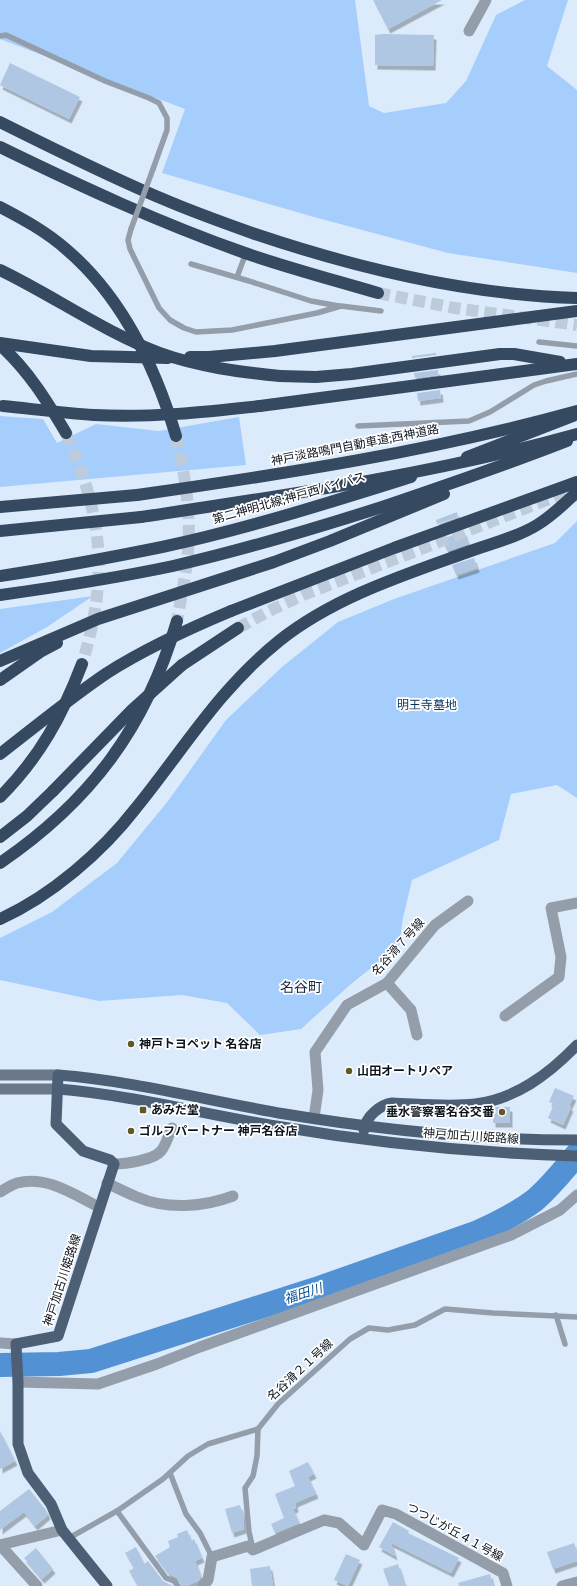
<svg xmlns="http://www.w3.org/2000/svg" width="577" height="1586" font-family="'Fira Sans Condensed','Noto Sans JP',sans-serif">
<style>
.green{fill:#a5cefc}
.lines{fill:none;stroke-linecap:round;stroke-linejoin:round}
.river{stroke:#5391d5;stroke-width:24}
.building{fill:#afc7e2;filter:url(#shadow)}
.motorway-tunnel{stroke:#bdcbdb;stroke-width:12;stroke-dasharray:12 6;stroke-linecap:butt}
.service{stroke:#939eaa;stroke-width:5.5}
.minor{stroke:#939eaa;stroke-width:11}
.secondary{stroke:#6a798a;stroke-width:11}
.primary{stroke:#4d5f74;stroke-width:11}
.motorway{stroke:#354960;stroke-width:12}
.service-bridge{stroke:#939eaa;stroke-width:5.5}
.motorway-bridge{stroke:#354960;stroke-width:12}
.poi-dot{fill:#605926;stroke:#fff;stroke-width:1.5}
.labels{text-anchor:middle;stroke-width:3.5;stroke-linejoin:round;paint-order:stroke}
.street-label{font-size:12px;fill:#0c141e;stroke:#fff}
.park-label{font-size:12px;fill:#05345f;stroke:#fff}
.poi-label{font-size:12px;font-weight:bold;fill:#0c141e;stroke:#fff;text-anchor:start}
.water-label{font-size:13px;font-style:italic;fill:#084e8c;stroke:#fff}
.quarter-label{font-size:14px;fill:#172b40;stroke:#fff}
</style>
<defs>
<filter id="shadow"><feDropShadow dx="2.5" dy="4.5" stdDeviation="0" flood-color="#0004"/></filter>
</defs>
<rect width="100%" height="100%" fill="#dcebfc"/>
<g class="green">
<path d="M0,0h355l14,106 15,7 62,-10 20,-22 30,-66 29,-15h43l-21,66 30,24v183l-129,-20 -134,-36 -152,-44 23,-64 -185,-70z"/>
<path d="M0,416l43,3 14,24 39,-19 63,7 80,-14 7,48 -246,22z"/>
<path d="M577,521v277l-20,-13 -46,9 -12,46 -87,40 -9,38 -4,28 -48,38 -50,45 -41,6 -33,-32 -45,-8 -83,6 -99,-21v-42l52,-26 65,-49 51,-62 58,-81 56,-53 56,-45 56,-23 161,-56z"/>
<path d="M93,596l-46,31 -47,26v-44z"/>
</g>
<g class="lines">
<path class="river" d="M0,1365l59,-1 32,-3 225,-72 162,-57c20,-9 40,-19 57,-32 16,-14 29,-30 42,-46"/>
</g>
<g class="building">
<path d="M373,0h69l-54,29z"/>
<path d="M383,34l51,1 -1,31 -58,-1v-30z"/>
<path d="M10,63l70,34 -11,22 -69,-34z"/>
<path d="M436,353v2l-24,3v-2z"/>
<path d="M438,370v5l-23,3 -1,-5z"/>
<path d="M440,390l1,8 -23,3 -1,-8z"/>
<path d="M457,512l1,5 -21,7 -1,-4z"/>
<path d="M464,531l4,13 -21,7 -5,-12z"/>
<path d="M474,558l3,10 -21,7 -4,-10z"/>
<path d="M555,1088l19,8 -5,10 2,1 -8,18 -15,-7 6,-14 -5,-2z"/>
<path d="M496,1107h14v16h-17v-15z"/>
<path d="M0,1431l15,30 -15,8z"/>
<path d="M308,1462l6,12 -6,3 8,17 -21,9 1,5 -3,1 6,14 -24,10 -4,-9 13,-6 -9,-24 20,-8 -6,-15z"/>
<path d="M29,1489l17,21 2,5 -13,11 -11,-14 -24,18v-19z"/>
<path d="M240,1505l3,10 1,14 -12,4 -7,-24z"/>
<path d="M393,1522l16,9 -1,2 51,25 -8,15 -60,-30 4,13 -16,-9z"/>
<path d="M187,1530l4,11 3,-2 8,19 -7,3 6,16 -3,4 -12,5h-4l-5,-8 -8,-4 -14,-18 15,-9 -2,-6 10,-4 -1,-3z"/>
<path d="M574,1543l3,8v10l-24,8 -6,-17z"/>
<path d="M136,1547l8,17 4,-3 15,20 10,5h-35l-9,-15 5,-3 -9,-15z"/>
<path d="M36,1548l17,21 -11,10 -18,-21z"/>
<path d="M346,1554l14,6 -12,26 -14,-6z"/>
<path d="M398,1564l7,22h-16l-6,-17z"/>
<path d="M270,1566l3,20h-21l-2,-17z"/>
<path d="M490,1574l3,12h-34l-1,-3z"/>
</g>
<g class="lines">
<g class="motorway-tunnel">
<path d="M378,293l77,15 122,17"/>
<path d="M66,433c37,84 43,143 16,231"/>
<path d="M176,436c9,38 15,76 12,115 -2,24 -7,47 -11,70"/>
<path d="M238,628l31,-17 34,-16 274,-107"/>
</g>
<g class="service">
<path d="M0,36l6,-1 99,46 44,17 10,5 8,15v12l-14,39"/>
<path d="M131,229l-3,11 2,9 29,59 11,12 14,8 12,4 36,-2 85,-17 24,-7 40,5"/>
<path d="M191,264l58,17 62,20 28,5"/>
<path d="M237,277l9,-24"/>
<path d="M539,342l38,4"/>
<path d="M358,426l111,-5 21,-9 44,-27 12,-4 31,-7"/>
<path d="M556,1315l9,29"/>
<path d="M170,1473l16,41 14,19 12,24"/>
<path d="M117,1511l49,67 8,3 4,5"/>
<path d="M69,1538l48,-27 46,-32 25,-23 20,-12 50,-15 20,-25 72,-65 19,-11 19,2 27,-5 30,-16 48,4 84,4"/>
<path d="M253,1549l-4,-17 -4,-44 8,-12 4,-20 1,-27"/>
</g>
<g class="minor">
<path d="M469,31l17,-31"/>
<path d="M387,983l24,27 6,25"/>
<path d="M505,1016l54,-39 2,-20 -10,-49 26,-5"/>
<path d="M314,1118l4,-28 -3,-38 32,-47 40,-22 48,-58 33,-24"/>
<path d="M114,1164c11,0 40,-4 47,-13 5,-6 7,-15 11,-23"/>
<path d="M107,1183c10,5 20,10 30,14 30,13 67,10 96,-1"/>
<path d="M0,1192c5,-3 11,-7 17,-9 29,-8 56,11 82,24"/>
<path d="M0,1343l16,1"/>
<path d="M18,1382l80,2 59,-20 43,-17 311,-112 49,-25 17,-15"/>
<path d="M0,1545l62,-15"/>
<path d="M0,1545l37,41"/>
<path d="M203,1586l5,-6 4,-23 36,-11 5,4 71,-30 15,3 25,22 18,-35 14,4 107,59 4,13"/>
<path d="M562,1586l15,-4"/>
</g>
<g class="secondary">
<path d="M0,1075h58"/>
<path d="M0,1089h58"/>
</g>
<g class="primary">
<path d="M58,1089c73,6 145,25 218,37 99,17 200,27 301,30"/>
<path d="M364,1130c2,-14 16,-25 28,-27 28,1 56,4 83,1 41,-5 74,-30 102,-59"/>
<path d="M107,1586l-45,-56 -11,-26 -23,-31 -10,-29v-62l-2,-38 42,-8 56,-172 -4,-4 -27,-9 -27,-27 2,-49c77,6 151,26 227,39 96,16 195,26 292,26"/>
</g>
<g class="motorway">
<path d="M0,122c54,27 108,54 163,77 30,13 61,24 92,35 104,35 212,61 322,64"/>
<path d="M0,147c80,39 160,76 245,106 43,15 89,27 133,40"/>
<path d="M0,207c23,12 47,25 67,43 56,48 88,116 109,186"/>
<path d="M0,345c28,25 47,56 66,88"/>
<path d="M209,357l66,-6 302,-40"/>
<path d="M280,376l36,1 36,-3 148,-20h14l46,8"/>
<path d="M260,406l317,-42"/>
<path d="M467,457l106,-41"/>
<path d="M0,507l137,-12"/>
<path d="M0,531l141,-14"/>
<path d="M0,576c54,-8 108,-18 162,-29 84,-18 166,-44 249,-70"/>
<path d="M0,595c58,-8 116,-17 173,-29 70,-16 140,-37 209,-59 62,-21 124,-42 185,-66"/>
<path d="M231,611l163,-63 183,-66"/>
<path d="M0,661l98,-42 176,-57 56,-21 114,-47"/>
<path d="M182,665l56,-37"/>
<path d="M0,680l40,-28 17,-9"/>
<path d="M0,797c40,-40 62,-81 82,-133"/>
<path d="M0,837l27,-21 26,-25"/>
<path d="M0,863c91,-62 146,-136 177,-242"/>
<path d="M0,919c51,-23 102,-67 136,-111 48,-59 82,-118 143,-167 54,-43 122,-65 186,-88 24,-9 51,-15 72,-28 15,-9 27,-21 40,-33"/>
</g>
<path class="service-bridge" d="M131,229l22,-60"/>
<g class="motorway-bridge">
<path d="M0,270c54,26 104,62 160,83 39,14 80,19 120,23"/>
<path d="M0,343l91,13 77,2"/>
<path d="M190,357h19"/>
<path d="M3,406c30,3 61,7 91,9 56,3 111,-3 166,-9"/>
<path d="M137,495c147,-21 296,-44 440,-84"/>
<path d="M141,517c146,-22 293,-43 436,-83"/>
<path d="M0,754c35,-27 70,-56 107,-81 39,-25 81,-44 124,-62"/>
<path d="M53,791l79,-81 50,-45"/>
</g>
</g>
<g class="poi-dot">
<circle cx="131" cy="1044" r="4"/>
<circle cx="349" cy="1071" r="4"/>
<rect x="139" y="1106" width="8" height="8" rx="2"/>
<circle cx="502" cy="1112" r="4"/>
<circle cx="131" cy="1131" r="4"/>
</g>
<g class="labels">
<g class="street-label">
<text transform="translate(355 445) rotate(-11)" y="4">神戸淡路鳴門自動車道;西神道路</text>
<text transform="translate(289 498) rotate(-16)" y="4">第二神明北線;神戸西バイパス</text>
<text transform="translate(398 947) rotate(-48)" y="4">名谷滑７号線</text>
<text transform="translate(471 1136) rotate(4)" y="4">神戸加古川姫路線</text>
<text transform="translate(62 1280) rotate(-72)" y="4">神戸加古川姫路線</text>
<text transform="translate(300 1370) rotate(-43)" y="4">名谷滑２１号線</text>
<text transform="translate(455 1532) rotate(29)" y="4">つつじが丘４１号線</text>
</g>
<g class="park-label">
<text x="427" y="709">明王寺墓地</text>
</g>
<g class="poi-label">
<text x="139" y="1048">神戸トヨペット 名谷店</text>
<text x="357" y="1075">山田オートリペア</text>
<text x="151" y="1114">あみだ堂</text>
<text x="494" y="1116" text-anchor="end">垂水警察署名谷交番</text>
<text x="139" y="1135">ゴルフパートナー 神戸名谷店</text>
</g>
<g class="water-label">
<text transform="translate(303 1293) rotate(-18)" y="5">福田川</text>
</g>
<g class="quarter-label">
<text x="301" y="992">名谷町</text>
</g>
</g>
</svg>
